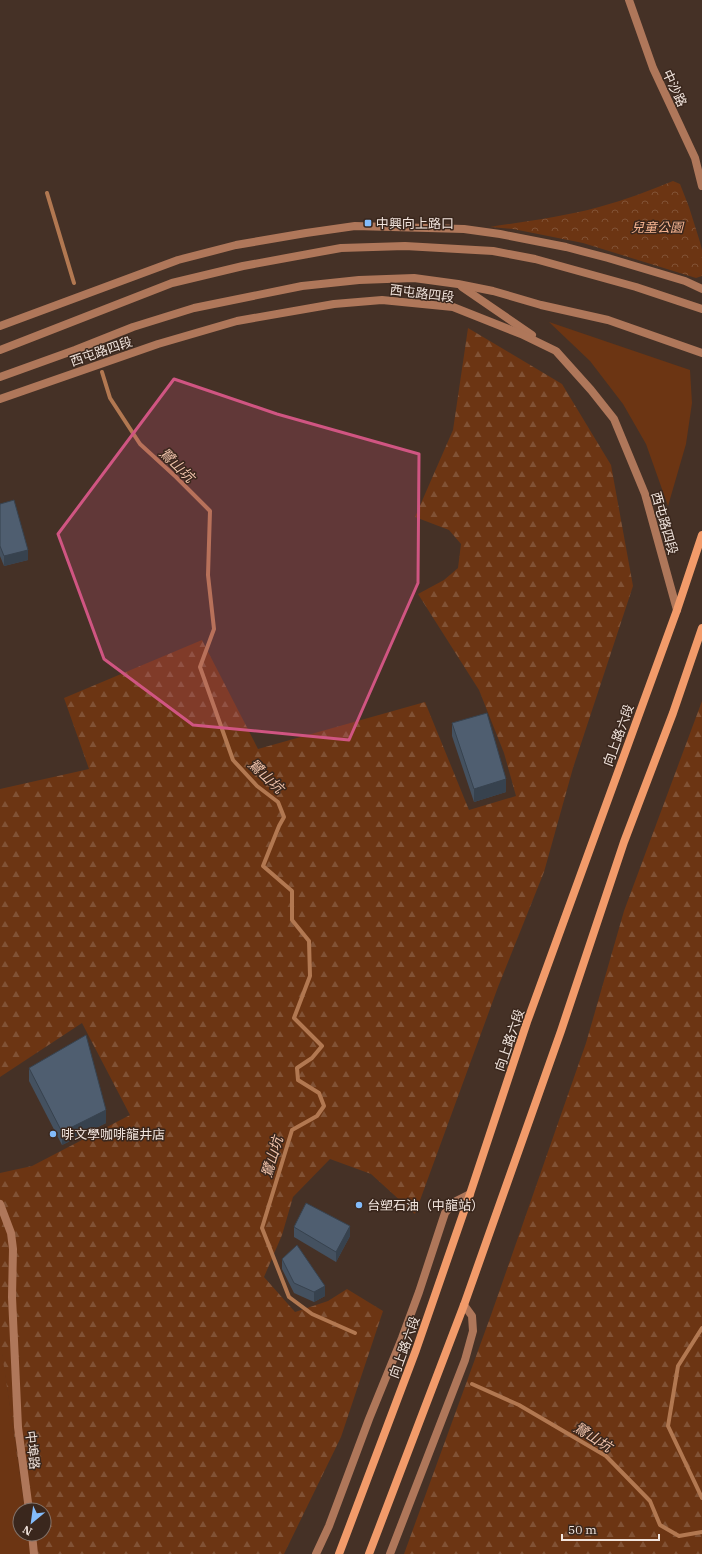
<svg xmlns="http://www.w3.org/2000/svg" width="702" height="1554" font-family="'IBM Plex Serif','Noto Sans TC',serif">
<style>
.green{fill:#6c3513}
.forest{fill:url(#forest-firs)}
.park{fill:url(#park-crowns)}
.lines{fill:none;stroke-linecap:round;stroke-linejoin:round}
.stream{stroke:#b27851;stroke-width:4}
.minor{stroke:#af775a;stroke-width:8}
.tertiary{stroke:#af775a;stroke-width:8}
.secondary{stroke:#f29b6a;stroke-width:8}
.wall{fill:#445160}
.shaded-wall{fill:#37424e}
.building{fill:#4f5e70;stroke:#37424e}
.marked{fill:#d05582;fill-opacity:0.2;stroke:#d05582;stroke-width:3;stroke-linejoin:round}
.poi-dot{fill:#83bcfb;stroke:#3a271d;stroke-width:1.5}
.labels{text-anchor:middle;stroke-width:3;stroke-linejoin:round;paint-order:stroke}
.street-label{font-size:13px;fill:#f1e4dd;stroke:#3a271d}
.poi-label{font-size:13px;fill:#f1e4dd;stroke:#3a271d;text-anchor:start}
.park-label{font-size:13px;font-style:italic;fill:#f6b490;stroke:#3a271d}
.water-label{font-size:14px;font-style:italic;fill:#f0c3ab;stroke:#3a271d}
</style>
<defs>
<pattern id="forest-firs" width="22" height="20" patternUnits="userSpaceOnUse"><rect width="22" height="20" fill="#6c3513"/><path d="M5 1l3.5 6h-7zM16 11l3.5 6h-7z" fill="#815235"/></pattern>
<pattern id="park-crowns" width="20" height="18" patternUnits="userSpaceOnUse"><rect width="20" height="18" fill="#6c3513"/><path d="M2 6a3 3 0 1 1 6 0M12 15a3 3 0 1 1 6 0" fill="none" stroke="#815235"/></pattern>
</defs>
<rect width="100%" height="100%" fill="#453126"/>
<g class="green">
<path d="M549,322l141,48 2,33 -6,41 -18,62 -22,-62 -23,-40 -33,-43z"/>
<path d="M0,1336l25,174h-5v24h8l3,20h-31z"/>
</g>
<g class="forest">
<path d="M468,328l94,56 49,81 22,121 -60,182 -29,104 -46,115 -83,227 -44,-40 -41,-15 -37,38 -11,38 -18,42 31,35 33,-11 19,-12 36,22 -42,126 -57,117h-253l-3,-20h16v-24h-19l-25,-170v-167l32,-7 98,-51 -48,-92 -82,54v-288l89,-20 -25,-71 138,-58 56,109 167,-47 44,108 47,-14 -12,-43 -25,-63 -61,-96 26,-14 14,-12 3,-24 -12,-14 -34,-13 38,-87z"/>
<path d="M702,701v853h-298l87,-239 95,-272 38,-132z"/>
</g>
<path class="park" d="M673,181l7,3 9,23 11,35 2,8v26l-6,2 -113,-35 -70,-14 -23,-2c36,-6 73,-10 109,-20 25,-7 50,-16 74,-26z"/>
<g class="lines">
<g class="stream">
<path d="M47,193l27,90"/>
<path d="M102,372l8,26 30,46 36,33 34,34 -2,64 6,54 -14,38 33,93 24,26 21,16 6,15 -5,9 -16,40 29,25v29l17,21 1,35 -16,42 28,28 -10,12 -15,10 1,12 21,13 5,13 -7,10 -25,14 -30,98 27,69 23,17 43,19"/>
<path d="M702,1328l-24,38 -10,60 34,72"/>
<path d="M472,1384l47,21 87,51 44,45 10,24 19,11 23,-4"/>
</g>
<g class="minor">
<path d="M629,0l24,68 42,90 7,28"/>
<path d="M0,1204l11,29 2,16 -1,48 6,130 11,83"/>
<path d="M32,1534l2,20"/>
<path d="M316,1554l13,-28 40,-107 33,-81 17,-46 26,-79 9,-11 16,-8"/>
<path d="M390,1554l75,-194 8,-29 -1,-15 -8,-11"/>
</g>
<g class="tertiary">
<path d="M462,287l70,48"/>
<path d="M0,326l178,-66 58,-15 70,-12 49,-7 109,3 36,5 66,13 42,11 77,23 17,8"/>
<path d="M0,350l172,-67 71,-17 98,-18 64,-2 88,5 42,8 101,28 66,22"/>
<path d="M0,377l75,-27 58,-23 61,-19 108,-22 57,-6 55,-2 44,6 35,7 48,14 67,15 94,33"/>
<path d="M0,399l158,-55 79,-23 97,-17 48,-4 71,7 68,27 35,17 35,39 23,29 31,75 32,116"/>
</g>
<g class="secondary">
<path d="M339,1554l77,-204 54,-156 57,-172 150,-412 25,-75"/>
<path d="M369,1554l95,-249 97,-274 63,-189 49,-129 29,-85"/>
</g>
</g>
<g class="wall">
<path d="M0,504l28,56 -24,6 -4,-10z"/>
<path d="M452,723l54,69 -32,10 -22,-66z"/>
<path d="M29,1068l77,55 -44,22 -33,-64z"/>
<path d="M294,1227l56,9 -14,26 -42,-25z"/>
<path d="M282,1259l43,37 -11,6 -20,-9 -12,-24z"/>
</g>
<g class="shaded-wall">
<path d="M28,550v10l-24,6v-10z"/>
<path d="M506,779v13l-32,10v-13z"/>
<path d="M106,1110v13l-44,22v-13z"/>
<path d="M350,1226v10l-14,26v-10z"/>
<path d="M325,1286v10l-11,6v-10z"/>
</g>
<g class="building">
<path d="M14,500l14,50 -24,6 -4,-10v-42z"/>
<path d="M487,713l19,66 -32,10 -22,-66z"/>
<path d="M86,1035l20,75 -44,22 -33,-64z"/>
<path d="M306,1203l44,23 -14,26 -42,-25z"/>
<path d="M297,1245l28,41 -11,6 -20,-9 -12,-24z"/>
</g>
<path class="marked" d="M174,379l103,35 142,40 -1,129 -69,157 -156,-15 -89,-66 -46,-125z"/>
<g class="poi-dot">
<rect x="364" y="219" width="8" height="8" rx="2"/>
<circle cx="53" cy="1134" r="4"/>
<circle cx="359" cy="1205" r="4"/>
</g>
<g class="labels">
<g class="street-label">
<text transform="translate(675 88) rotate(65)" y="5">中沙路</text>
<text transform="translate(422 293) rotate(7)" y="5">西屯路四段</text>
<text transform="translate(101 351) rotate(-19)" y="5">西屯路四段</text>
<text transform="translate(665 523) rotate(74)" y="5">西屯路四段</text>
<text transform="translate(618 735) rotate(-70)" y="5">向上路六段</text>
<text transform="translate(509 1040) rotate(-71)" y="5">向上路六段</text>
<text transform="translate(404 1347) rotate(-70)" y="5">向上路六段</text>
<text transform="translate(33 1450) rotate(83)" y="5">中埠路</text>
</g>
<g class="poi-label">
<text x="376" y="228">中興向上路口</text>
<text x="61" y="1139">啡文學咖啡龍井店</text>
<text x="367" y="1210">台塑石油（中龍站）</text>
</g>
<g class="park-label">
<text x="657" y="232">兒童公園</text>
</g>
<g class="water-label">
<text transform="translate(177 465) rotate(44)" y="5">鷺山坑</text>
<text transform="translate(266 776) rotate(43)" y="5">鷺山坑</text>
<text transform="translate(272 1157) rotate(-73)" y="5">鷺山坑</text>
<text transform="translate(593 1437) rotate(32)" y="5">鷺山坑</text>
</g>
</g>
<g transform="translate(32 1522) rotate(209)"><circle r="19" fill="#3a271d" stroke="#83736a"/>
<path d="M0-3L7 15L0 10L-7 15Z" fill="#83bcfb"/>
<text y="-6" font-size="11" font-weight="bold" text-anchor="middle" fill="#f1e4dd">N</text>
</g>
<path d="M562 1534v6h97v-6" fill="none" stroke="#f1e4dd" stroke-width="2"/>
<text x="568" y="1534" font-size="12" fill="#f1e4dd" stroke="#3a271d" stroke-width="3" paint-order="stroke">50 m</text>
</svg>
